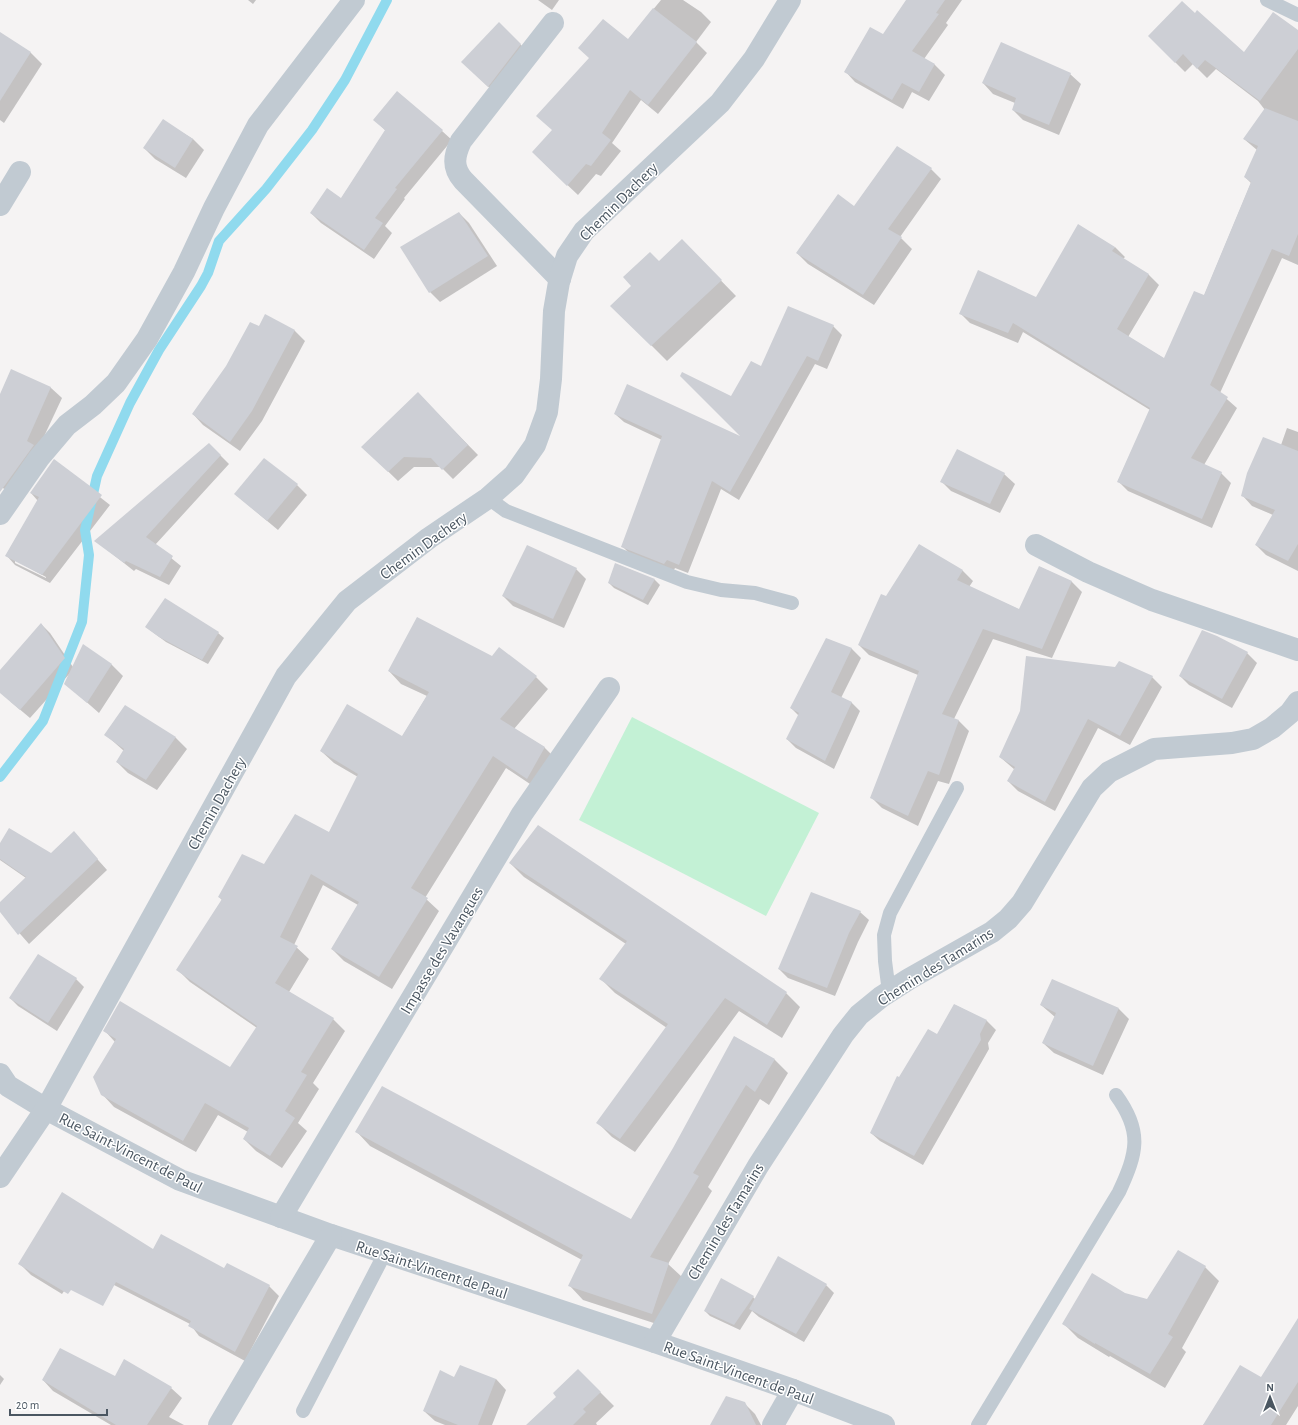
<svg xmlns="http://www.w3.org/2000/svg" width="1298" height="1425" font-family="'Alegreya Sans',sans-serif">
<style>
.green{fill:#c3f1d5}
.shadow{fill:#0003;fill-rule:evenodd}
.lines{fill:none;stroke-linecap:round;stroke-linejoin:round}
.stream{stroke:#90daee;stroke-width:10}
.building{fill:#cdcfd5}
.service{stroke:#c1cad2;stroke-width:14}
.minor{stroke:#c1cad2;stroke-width:22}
.labels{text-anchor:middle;stroke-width:3;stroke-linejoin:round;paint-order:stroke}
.street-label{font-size:16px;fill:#4a5661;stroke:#fff}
</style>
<rect width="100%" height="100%" fill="#f5f3f3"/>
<path class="green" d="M632,717l187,96 -53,103 -187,-96z"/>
<g class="shadow">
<path d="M248,0h8l-3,4z"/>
<path d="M538,0h21l-7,10z"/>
<path d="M661,0h22l18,12 10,10 -15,20 11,11 -49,61 -17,-14 -29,43 9,8 -20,25 -5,-2 -18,21 -35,-33 85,-122z"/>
<path d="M907,0h55l-16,23 2,2 -24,34 11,6 10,10 -16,26 -17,-9 -9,17 -48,-27 -10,-11 38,-35z"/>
<path d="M1195,14l49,40 54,-23v234l-16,-7 -62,135 17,15 -33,57 17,8 10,10 -19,45 -84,-37 -10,-10 32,-71 -127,-78 -5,11 -48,-20 -10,-10 76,-15 79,-51 10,10 -2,2 26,16 10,10 -31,52 37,22 39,-63 47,-113 -6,-6 12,-27 -13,-11 21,-29 -7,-9 -42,-32 -9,9 -14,-14 -8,8 -36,-36z"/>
<path d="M0,33l31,20 11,11 -38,59 -4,-3z"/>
<path d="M520,44l11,11 -32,42 -25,-24z"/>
<path d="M1070,74l11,10 -22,51 -36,-15 -10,-10 2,-7 -22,-9 -10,-11z"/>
<path d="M375,120l67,11 10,9 -48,58 1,1 -20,27 7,7 -18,26 -53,-36 -10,-10 30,-14 45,-68z"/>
<path d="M163,121l30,18 11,11 -18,28 -31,-19 -11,-11z"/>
<path d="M931,169l10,10 -41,58 12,12 -38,56 -66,-41 -11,-11 58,-46z"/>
<path d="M459,213l10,10 28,43 -57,36 -10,-10z"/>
<path d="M697,256l39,40 -69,65 -55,-55 47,-44z"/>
<path d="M265,316l30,15 10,10 -43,80 -22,30 -37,-26 -10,-11 66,-87z"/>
<path d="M833,326l9,9 -15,34 -12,-5 -76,136 -18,-11 -33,84 -13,-5 -2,4 -42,-17 -8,-8 39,-107 -38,-18 -9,-8 129,25 -12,-42 30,-29z"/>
<path d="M50,387l12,11 -45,96 -17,-7v-91z"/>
<path d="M428,404l50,51 -25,24 -12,-12h-27l-16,14 -35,-34z"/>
<path d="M1287,428l11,4v139l-32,-16 -10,-10 17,-30 -21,-9 -10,-11 39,-50z"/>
<path d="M209,444l20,20 -74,81 26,21 -12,19 -33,-16 -2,2 -38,-30z"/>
<path d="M958,450l46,24 11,10 -15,29 -49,-22 -10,-10z"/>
<path d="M54,461l56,44 -60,78 -35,-18 -8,-9 31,-55 -7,-8zM15,560l31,17v1l-31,-15z"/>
<path d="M297,485l10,10 -29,35 -43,-36z"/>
<path d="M919,545l44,26 10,10 -4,6 51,23 20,-43 32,15 10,10 -30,66 -59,-19 -39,80 5,2 10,10 -20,53 -11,-3 -20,45 -36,-18 -10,-10 46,-123 -49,-20 -10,-10z"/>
<path d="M616,564l39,16 5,5 -12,20 -34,-17 -5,-5z"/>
<path d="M576,569l10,10 -22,49 -51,-22 -10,-10z"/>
<path d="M41,624l9,9 23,34 11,-21 28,19 11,11 -24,37 -33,-29 5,-12 -41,46 -19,-16 -11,-23v-8z"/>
<path d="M146,627l72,6 6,5 -16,26 -42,-22z"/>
<path d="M827,639l25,10 9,9 -20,40 10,4 9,9 -26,58 -38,-21 -9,-9 12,-23 -8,-8z"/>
<path d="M1247,653l10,10 -25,45 -43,-23 -9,-9z"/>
<path d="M492,658l44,19 12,12 -34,40 30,18 13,13 -18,30 -33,-22 -81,130 14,13 -47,78 -48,-28 -12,-12 26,-44 -35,-20 -29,60 15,14 -20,33 44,27 12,12 -32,52 6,6 -21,34 9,8 -25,37 -26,-17 -12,-12 4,-7 -30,-17 -22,37 -82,-45 -12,-13 13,-52 -10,-11 126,37 26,-40 -67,-46 -12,-12 44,-70 -3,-3 45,-31 65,-33 29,-56 -24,-14 -13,-12 81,-14 25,-41 -26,-12 -12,-13z"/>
<path d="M1152,677l10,10 -32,58 -32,-17 -43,83 -37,-20 -10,-10 7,-11 -15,-13z"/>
<path d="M126,707l50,31 11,11 -30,41 -29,-17 -11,-11 7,-11 -18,-16z"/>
<path d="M74,833l33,37 -78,74 -29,-33v-8l26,-25 -26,-18v-15l51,10z"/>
<path d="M510,863l276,130 14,14 -18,31 -43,-27 -104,141 -23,-15 -14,-14 69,-95 -52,-35 -14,-14 25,-35 -102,-67z"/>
<path d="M860,912l9,8 -11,22 -23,54 -47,-18 -9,-9z"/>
<path d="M76,979l8,8 -27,44 -39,-25 -8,-8z"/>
<path d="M955,1005l32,16 9,9 -8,13 1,6 -66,116 -43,-24 -9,-8 29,-54 38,-44z"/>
<path d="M1041,1005l78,4 10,10 -26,56 -49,-22 -11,-10 12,-26z"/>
<path d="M735,1037l40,23 13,13 -19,32 -9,-6 -52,88 4,4 -44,73 14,13 -16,50 -83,-27 -13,-14 12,-26 -212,-114 -13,-14 274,88 43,-72z"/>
<path d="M109,1226l-47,68 -31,-19 -11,-11z"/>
<path d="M154,1250l71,19 44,17 10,10 -34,65 -46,-25 -9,-12 -76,-39 -10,-10z"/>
<path d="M1205,1267l14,14 -37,67 4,4 -21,36 -55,-32 -1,1 -31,-19 -14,-14 60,-30 24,6z"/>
<path d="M826,1285l8,8 -30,49 -45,-25 -7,-6 -12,19 -30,-14 -5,-5 48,-14 2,2z"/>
<path d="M1298,1320v86l-12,19h-83l59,-47z"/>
<path d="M578,1370l36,36 -18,17 1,2h-70l30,-28z"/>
<path d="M0,1375l4,4 -4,6z"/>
<path d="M116,1377l55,11 11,10 -13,19 15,8h-73l-58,-34 -10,-11z"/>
<path d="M455,1378l41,1 10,11 -14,35h-47l-10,-4 -11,-10z"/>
<path d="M744,1403l11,11 6,11h-50z"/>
</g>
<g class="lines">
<path class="stream" d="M0,777l43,-56 39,-99 7,-67 -4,-25 12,-54 33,-73 29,-53 42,-64 7,-13 11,-32 47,-52 46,-59 33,-50 42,-80"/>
</g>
<g class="building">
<path d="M906,0h39l-9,13 3,1 -27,37 23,13 -16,28 -17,-9 -10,17 -48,-28 26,-45 13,7z"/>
<path d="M1182,1l13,12 2,-3 47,42 29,-40 25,18v19l-38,52 -55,-41 -8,9 -14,-15 -8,9 -27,-27z"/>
<path d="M653,8l44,34 -49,63 -18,-15 -28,43 9,7 -20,26 -5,-2 -19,22 -35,-34 20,-22 -16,-14 53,-58 -11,-10 25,-29 25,20z"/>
<path d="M499,22l22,22 -33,43 -27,-25z"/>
<path d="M0,32l31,20 -31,49z"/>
<path d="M1001,42l70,31 -22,52 -37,-15 4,-12 -34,-15z"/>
<path d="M397,91l46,39 -48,58 2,1 -22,29 8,5 -19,27 -54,-37 17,-25 14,10 44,-68 -12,-10z"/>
<path d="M1265,108l33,13v113l-9,22 -17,-7 -62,136 18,12 -37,61 31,14 -20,47 -85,-37 33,-74 -137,-85 -5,10 -49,-19 19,-44 58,27 42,-73 37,23 -3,4 37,23 -32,55 47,29 30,-67 10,4 47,-113 -7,-5 14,-31 -15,-7z"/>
<path d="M163,119l30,20 -18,29 -32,-20z"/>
<path d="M897,146l35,22 -44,61 14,8 -39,58 -67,-42 42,-59 16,12z"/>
<path d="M459,212l29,44 -59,37 -29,-46z"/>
<path d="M682,239l40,41 -71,66 -41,-40 21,-20 -8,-9 27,-25 9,9z"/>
<path d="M788,306l46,19 -16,36 -11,-5 -77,136 -18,-11 -33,84 -12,-5 -3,4 -43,-17 41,-111 -48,-22 13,-30 113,52 -60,-60 2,-4 49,24 20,-35 10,5z"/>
<path d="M265,314l30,16 -43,81 -22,31 -38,-28 34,-48 24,-44 9,4z"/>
<path d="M11,369l40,18 -24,54 7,4 -34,47v-98z"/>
<path d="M418,392l50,53 -26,25 -11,-12 -27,-1 -16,15 -27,-25z"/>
<path d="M1263,437l35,14v93l-10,17 -33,-16 20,-35 -34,-14 6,-23z"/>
<path d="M209,443l12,12 -75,82 27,19 -13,21 -34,-16 -2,2 -30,-22z"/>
<path d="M957,449l48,24 -15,31 -50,-22z"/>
<path d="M264,458l34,26 -31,37 -33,-27z"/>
<path d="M54,459l48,36 -60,80 -37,-19 34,-59 -9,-4z"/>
<path d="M919,544l44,26 -6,10 62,29 20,-43 33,15 -30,68 -59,-20 -41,85 17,6 -20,55 -11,-4 -20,45 -38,-18 49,-127 -61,-26 23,-51 5,2z"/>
<path d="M527,545l50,23 -24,51 -51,-23z"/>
<path d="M615,563l40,16 -12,21 -35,-17z"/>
<path d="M165,598l54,34 -17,28 -43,-23 -14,-10z"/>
<path d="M417,617l75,39 7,-9 38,29 -37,43 45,28 -18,32 -34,-23 -82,132 17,10 -49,79 -48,-28 28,-47 -48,-28 -31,63 18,9 -23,37 59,35 -33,54 6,3 -22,36 10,7 -25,38 -27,-17 6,-11 -44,-25 -22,38 -82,-46 -8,-18 23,-38 -13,-8 17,-30 110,66 27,-41 -81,-56 46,-71 -4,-2 24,-43 22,10 31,-50 34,18 29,-58 -38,-23 27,-47 55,32 27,-44 -41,-21z"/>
<path d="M41,623l24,35 -45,52 -20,-17v-23z"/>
<path d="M1202,630l15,6 31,16 -26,47 -43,-23z"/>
<path d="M826,638l26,10 -21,44 21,10 -27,59 -39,-22 13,-26 -9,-5z"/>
<path d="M83,644l29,20 -25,39 -23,-19z"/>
<path d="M1026,656l89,11 4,-6 34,15 -33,60 -32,-17 -43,83 -38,-21 8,-14 -16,-10 21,-46z"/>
<path d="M125,705l51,32 -30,43 -30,-18 8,-13 -20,-14z"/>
<path d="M538,825l249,167 -20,33 -42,-27 -105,141 -24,-16 72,-99 -69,-45 28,-38 -118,-78z"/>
<path d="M9,828l42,25 23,-22 24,28 -80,76 -18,-23v-10l26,-25 -26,-18v-16z"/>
<path d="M811,892l50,19 -12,22 -22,55 -49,-19z"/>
<path d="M38,954l39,24 -29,45 -39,-25z"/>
<path d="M1052,979l67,29 -26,58 -51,-23 14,-30 -16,-8z"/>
<path d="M954,1004l33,16 -7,14 1,6 -67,116 -44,-23 27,-57 2,1 29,-48 9,5z"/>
<path d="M734,1036l41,23 -20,33 -9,-7 -53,88 6,3 -49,81 19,6 -17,51 -84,-28 15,-31 -228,-123 27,-46 249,133 42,-71z"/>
<path d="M62,1192l91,57 8,-15 63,34 3,-5 43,22 -35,67 -47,-26 3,-5 -75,-39 -13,24 -32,-16 -3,4 -50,-30z"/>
<path d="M1178,1250l28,16 -38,68 5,3 -23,37 -55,-31v1l-33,-20 30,-51 33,20 22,6z"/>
<path d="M778,1256l49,28 -31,50 -47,-25z"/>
<path d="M721,1278l33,18 -20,29 -30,-14z"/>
<path d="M1298,1318v64l-27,43h-68l37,-60 21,12z"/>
<path d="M60,1348l55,28 9,-17 48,28 -25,38h-31l-74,-45z"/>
<path d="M460,1365l36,14 -18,46h-20l-35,-14 17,-41 14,7z"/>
<path d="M578,1369l23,23 -18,17 3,3 -13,13h-47l30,-28 -3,-4z"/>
<path d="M726,1396l19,6 11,23h-46z"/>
</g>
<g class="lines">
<g class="service">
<path d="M1267,0l31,15"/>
<path d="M488,498l18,13 181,71 34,8 34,3 37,10"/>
<path d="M889,992l-4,-31 -1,-26 6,-22 67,-125"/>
<path d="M303,1411l82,-158"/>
<path d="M978,1425l141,-233c18,-39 24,-60 -3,-97"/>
</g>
<g class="minor">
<path d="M553,23l-92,118c-7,15 -9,26 2,39l97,99"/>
<path d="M0,205l20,-33"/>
<path d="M0,514l39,-56 28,-33 26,-20 23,-22 31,-44 37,-67 30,-64 44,-83 96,-125"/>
<path d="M1036,545l52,27 64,28 146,50"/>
<path d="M0,1074l8,12 38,23 134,71 151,55 324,107 138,48 91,35"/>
<path d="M0,1177l46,-68 240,-433 61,-75 82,-63 59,-40 26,-23 21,-30 12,-33 4,-33 3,-68 5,-29 8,-26 17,-25 136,-128 34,-44 36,-59"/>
<path d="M281,1217l241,-403 87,-126"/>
<path d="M655,1342l103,-176 85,-131 16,-20 22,-18 28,-18 83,-47 16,-13 14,-16 70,-115 17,-16 45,-23 78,-6 21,-4 19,-11 18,-15 8,-11"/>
<path d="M219,1425l112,-190"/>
<path d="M773,1425l20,-35"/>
</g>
</g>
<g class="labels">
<g class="street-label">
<text transform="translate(618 201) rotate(-45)" y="6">Chemin Dachery</text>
<text transform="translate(423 545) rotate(-36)" y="6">Chemin Dachery</text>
<text transform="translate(216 803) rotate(-61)" y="6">Chemin Dachery</text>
<text transform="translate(441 950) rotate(-59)" y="6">Impasse des Vavangues</text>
<text transform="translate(935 966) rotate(-32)" y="6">Chemin des Tamarins</text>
<text transform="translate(131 1152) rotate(27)" y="6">Rue Saint-Vincent de Paul</text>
<text transform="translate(725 1221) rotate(-59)" y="6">Chemin des Tamarins</text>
<text transform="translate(432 1269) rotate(18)" y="6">Rue Saint-Vincent de Paul</text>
<text transform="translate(739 1372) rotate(20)" y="6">Rue Saint-Vincent de Paul</text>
</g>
</g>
<g transform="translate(1270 1397)" stroke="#ffffff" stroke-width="3" paint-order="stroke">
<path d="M0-3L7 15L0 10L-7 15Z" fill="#4a5661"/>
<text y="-6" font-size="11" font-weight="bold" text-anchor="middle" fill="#4a5661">N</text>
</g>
<path d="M10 1409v6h97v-6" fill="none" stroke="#4a5661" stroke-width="2"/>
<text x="16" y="1409" font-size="12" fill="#4a5661" stroke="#ffffff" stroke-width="3" paint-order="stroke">20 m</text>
</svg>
